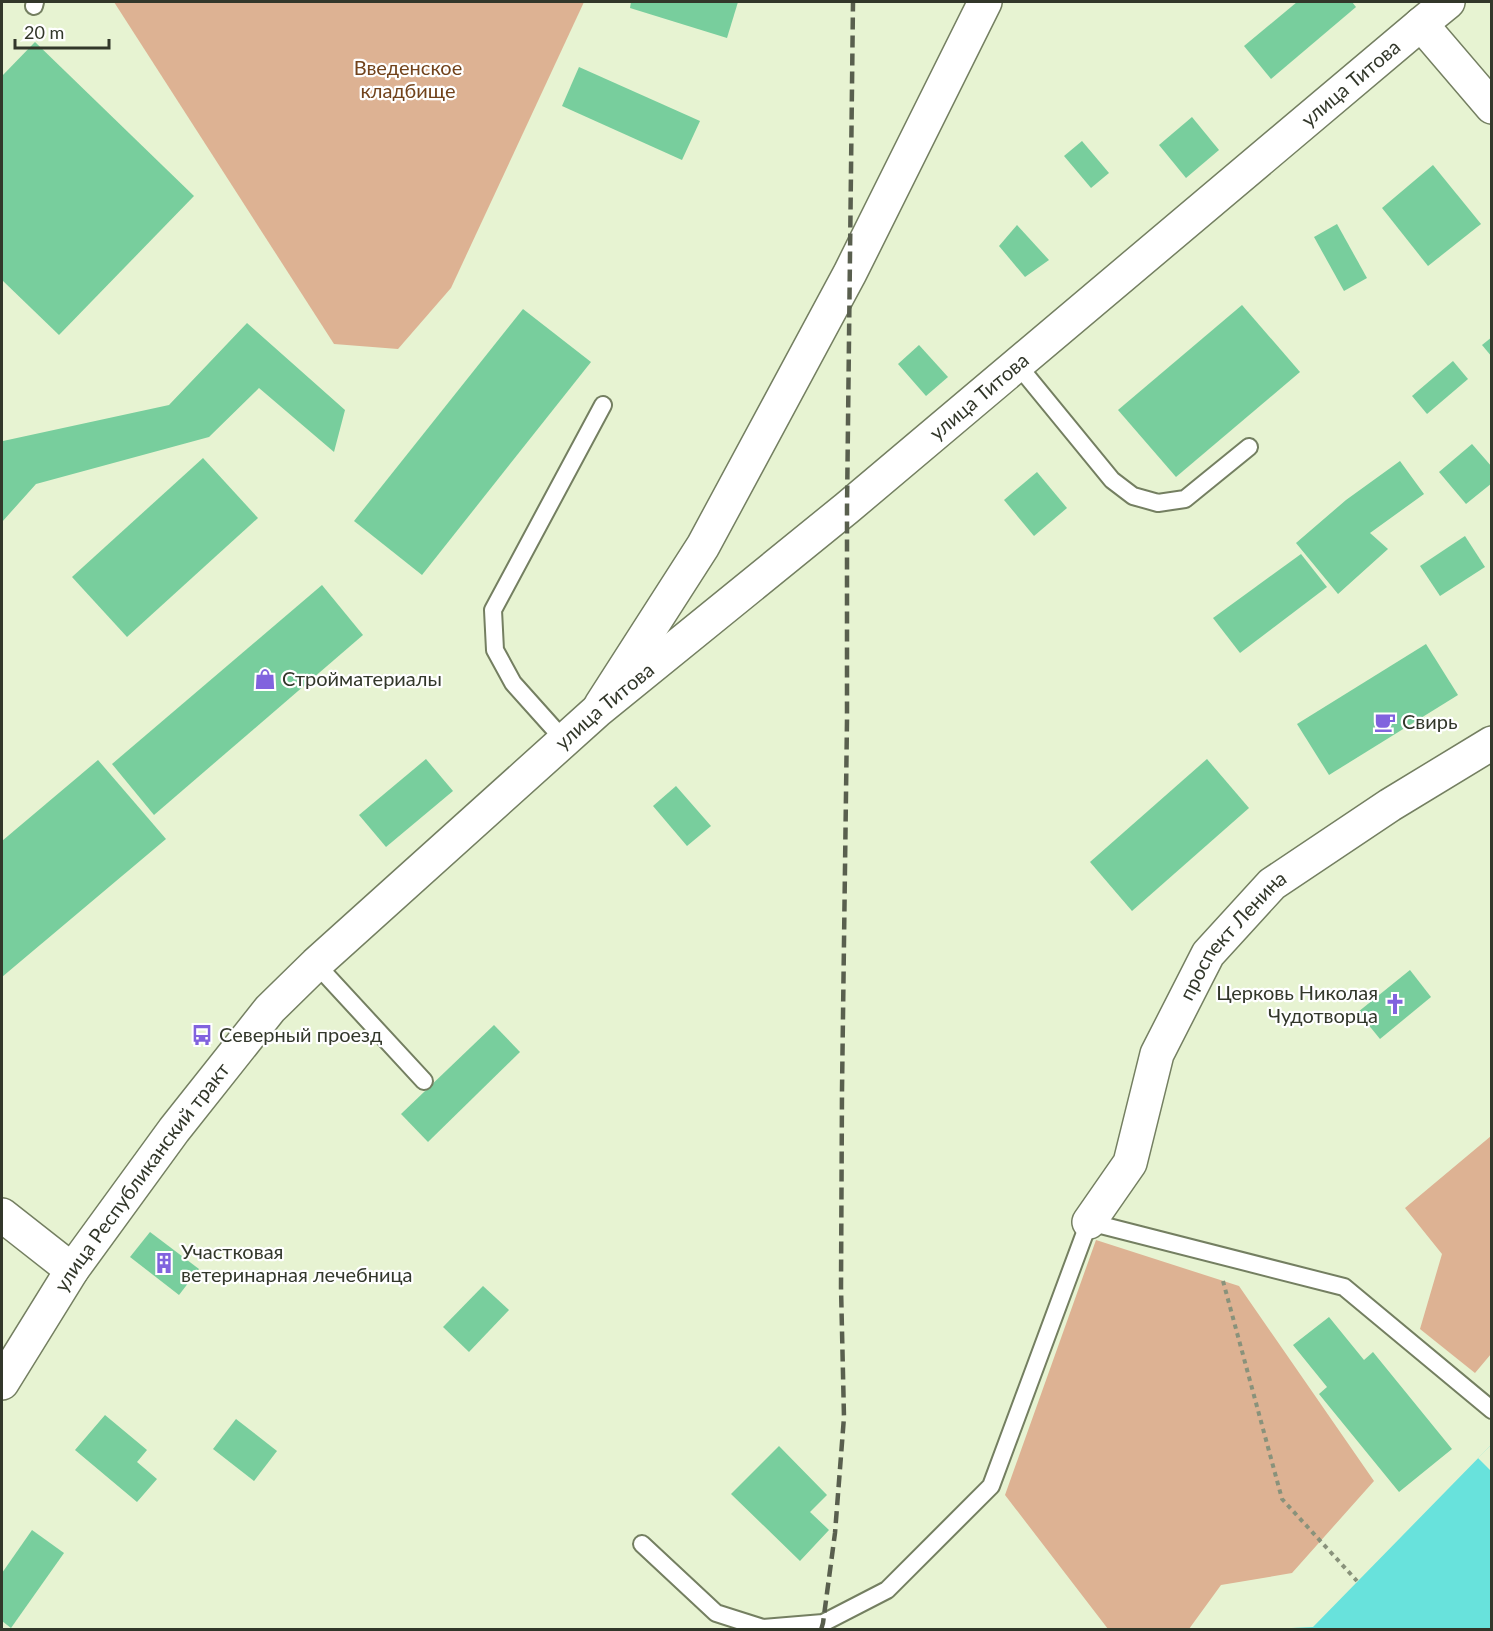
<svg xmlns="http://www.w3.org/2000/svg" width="1493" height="1631" font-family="Lato,sans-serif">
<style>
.green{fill:#ddb293}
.water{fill:#68e2dc}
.pier{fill:#e7f3d2}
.building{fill:#78ce9d}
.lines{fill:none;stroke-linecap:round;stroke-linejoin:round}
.lane-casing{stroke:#747f61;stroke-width:20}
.street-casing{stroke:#747f61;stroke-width:36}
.secondary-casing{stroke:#747f61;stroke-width:36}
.primary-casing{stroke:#747f61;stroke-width:36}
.path{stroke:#89927b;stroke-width:4;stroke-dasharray:4.5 4.5;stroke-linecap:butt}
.lane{stroke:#fff;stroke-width:16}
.street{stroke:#fff;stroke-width:33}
.secondary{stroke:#fff;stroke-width:33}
.primary{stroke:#fff;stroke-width:33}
.rail{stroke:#595f4e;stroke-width:4.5;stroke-dasharray:12 6;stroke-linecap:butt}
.labels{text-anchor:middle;stroke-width:4.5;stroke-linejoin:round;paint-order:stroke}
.park-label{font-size:20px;fill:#72431c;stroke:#fff}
.street-label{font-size:20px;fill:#32372a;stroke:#fff}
.poi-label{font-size:20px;fill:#32372a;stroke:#fff;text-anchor:start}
</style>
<rect width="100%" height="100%" fill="#e7f3d2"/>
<g class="green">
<path d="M114,2h470l-133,286 -53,61 -64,-5z"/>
<path d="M1491,1136v218l-16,19 -55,-44 22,-75 -37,-46z"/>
<path d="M1096,1240l143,46 135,195 -82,92 -71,12 -32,44h-81l-103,-134z"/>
</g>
<path class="water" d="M1491,1445v184l-239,1 61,-3z"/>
<path class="pier" d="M1491,1445v26l-13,-13z"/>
<g class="building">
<path d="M631,2h107l-11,36 -97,-30z"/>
<path d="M1297,2h55l4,5 -85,72 -27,-33z"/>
<path d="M35,42l159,154 -135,139 -57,-55v-204z"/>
<path d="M579,67l121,54 -18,39 -120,-54z"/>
<path d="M1192,117l27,33 -33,28 -27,-33z"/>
<path d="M1082,141l27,32 -18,15 -27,-32z"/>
<path d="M1433,165l48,59 -53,42 -46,-58z"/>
<path d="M1337,224l30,54 -23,13 -30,-54z"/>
<path d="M1017,225l32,35 -24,17 -26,-31z"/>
<path d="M1242,305l58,67 -124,105 -58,-67z"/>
<path d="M523,309l68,53 -169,213 -68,-54z"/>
<path d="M247,323l98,87 -11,42 -75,-64 -50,49 -173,47 -34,38v-80l1,-1 166,-36z"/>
<path d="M1492,337v20l-10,-12z"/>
<path d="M919,345l29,32 -22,19 -28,-32z"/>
<path d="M1453,361l15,18 -41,35 -15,-18z"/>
<path d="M1472,444l20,23v16l-26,21 -27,-32z"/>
<path d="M203,458l55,60 -131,119 -55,-60z"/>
<path d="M1400,461l24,33 -54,39 18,16 -50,45 -42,-51 50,-43z"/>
<path d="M1037,472l30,36 -33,28 -30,-36z"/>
<path d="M1465,536l20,31 -45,29 -20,-30z"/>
<path d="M1301,554l26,33 -87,66 -27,-35z"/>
<path d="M322,585l41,50 -209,180 -42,-51z"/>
<path d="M1426,644l32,51 -129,80 -32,-51z"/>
<path d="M426,759l27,32 -67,56 -27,-32z"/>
<path d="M1207,759l42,49 -117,103 -42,-49z"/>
<path d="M98,760l68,79 -164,138v-136z"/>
<path d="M676,786l35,40 -24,20 -34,-40z"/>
<path d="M1410,970l21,27 -51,42 -22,-27z"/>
<path d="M494,1025l26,27 -92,90 -27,-28z"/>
<path d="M150,1232l49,37 -20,26 -49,-38z"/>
<path d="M483,1286l26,24 -40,42 -26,-25z"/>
<path d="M1329,1317l35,43 9,-8 79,97 -53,43 -80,-98 8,-7 -34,-42z"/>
<path d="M105,1415l42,35 -10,12 20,17 -20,23 -62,-52z"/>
<path d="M236,1419l41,32 -23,30 -41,-32z"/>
<path d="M779,1446l48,49 -17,17 19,18 -29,31 -69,-67z"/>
<path d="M32,1530l32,23 -53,75 -9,-7v-48z"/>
</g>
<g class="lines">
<defs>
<g id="lane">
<path d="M34,6l1,-4"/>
<path d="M1017,364l95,116 21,16 25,7 27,-4 64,-52"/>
<path d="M564,740l-51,-57 -18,-33 -2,-40 110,-205"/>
<path d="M316,964l108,117"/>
<path d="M642,1544l74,69 47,15 60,-5 64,-33 104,-104 98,-264 255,65 148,123"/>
</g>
<g id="street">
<path d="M2,1215l70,55"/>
<path id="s1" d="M1089,1222l41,-59 27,-109 51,-100 64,-70 118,-79 102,-62"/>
</g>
<g id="secondary">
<path d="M1421,24l27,-22"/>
<path d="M601,705l102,-159 147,-273 135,-271"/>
</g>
<g id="primary">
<path id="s2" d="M2,1383l70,-113 102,-140 96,-121 46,-45 281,-253 250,-203 574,-484 71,83"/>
</g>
</defs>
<use href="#lane" class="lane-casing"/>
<use href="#street" class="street-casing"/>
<use href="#secondary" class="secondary-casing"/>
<use href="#primary" class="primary-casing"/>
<path class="path" d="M1223,1281l59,218 75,82"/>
<use href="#lane" class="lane"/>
<use href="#street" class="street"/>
<use href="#secondary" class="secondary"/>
<use href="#primary" class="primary"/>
<path class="rail" d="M821,1630l2,-7 12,-90 9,-116 -3,-130 1,-197 5,-370v-212l6,-506"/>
</g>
<defs>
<symbol id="shop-bare" viewBox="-9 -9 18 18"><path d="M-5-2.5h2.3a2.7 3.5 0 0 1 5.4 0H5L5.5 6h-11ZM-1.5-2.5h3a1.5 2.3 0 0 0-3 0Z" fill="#8163de" stroke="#fff" stroke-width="2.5" paint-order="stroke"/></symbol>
<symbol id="cafe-bare" viewBox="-9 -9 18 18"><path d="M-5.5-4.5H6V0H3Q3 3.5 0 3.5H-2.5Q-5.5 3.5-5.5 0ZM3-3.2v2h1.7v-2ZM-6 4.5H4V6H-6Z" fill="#8163de" stroke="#fff" stroke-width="2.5" paint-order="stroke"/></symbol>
<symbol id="church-bare" viewBox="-9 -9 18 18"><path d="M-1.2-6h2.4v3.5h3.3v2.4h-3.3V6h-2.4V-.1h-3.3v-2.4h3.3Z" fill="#8163de" stroke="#fff" stroke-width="2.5" paint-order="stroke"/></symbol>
<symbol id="bus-bare" viewBox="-9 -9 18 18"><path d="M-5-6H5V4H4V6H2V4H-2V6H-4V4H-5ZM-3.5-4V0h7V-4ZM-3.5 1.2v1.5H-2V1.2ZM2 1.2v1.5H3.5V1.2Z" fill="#8163de" stroke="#fff" stroke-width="2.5" paint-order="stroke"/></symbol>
<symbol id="building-bare" viewBox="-9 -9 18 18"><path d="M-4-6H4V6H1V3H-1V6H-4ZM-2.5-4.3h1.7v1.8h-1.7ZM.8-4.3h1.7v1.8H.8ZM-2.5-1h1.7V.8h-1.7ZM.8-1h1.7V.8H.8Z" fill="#8163de" stroke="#fff" stroke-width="2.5" paint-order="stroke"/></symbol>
</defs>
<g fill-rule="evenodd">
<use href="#shop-bare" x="250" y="664" width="30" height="30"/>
<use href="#cafe-bare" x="1370" y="707" width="30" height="30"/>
<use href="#church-bare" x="1380" y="989" width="30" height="30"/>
<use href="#bus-bare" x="187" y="1020" width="30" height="30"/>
<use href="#building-bare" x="149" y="1248" width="30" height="30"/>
</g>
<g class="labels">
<g class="park-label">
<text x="408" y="75">Введенское<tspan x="408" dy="23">кладбище</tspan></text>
</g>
<g class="street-label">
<text dy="7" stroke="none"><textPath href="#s2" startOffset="1884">улица Титова</textPath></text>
<text dy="7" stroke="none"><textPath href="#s2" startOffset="1398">улица Титова</textPath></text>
<text dy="7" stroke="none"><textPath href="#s2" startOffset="912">улица Титова</textPath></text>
<text dy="7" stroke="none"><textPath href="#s1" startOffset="326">проспект Ленина</textPath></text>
<text dy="7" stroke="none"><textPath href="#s2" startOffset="249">улица Республиканский тракт</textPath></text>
</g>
<g class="poi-label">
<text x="282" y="686">Стройматериалы</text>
<text x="1402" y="729">Свирь</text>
<text x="1378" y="1000" text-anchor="end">Церковь Николая<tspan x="1378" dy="23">Чудотворца</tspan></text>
<text x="219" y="1042">Северный проезд</text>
<text x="181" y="1259">Участковая<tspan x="181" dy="23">ветеринарная лечебница</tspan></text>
</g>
</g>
<rect width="1493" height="1631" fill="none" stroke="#32372a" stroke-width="6"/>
<path d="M15 39v9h94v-9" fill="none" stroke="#32372a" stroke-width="3"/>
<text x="24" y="39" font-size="18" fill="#32372a" stroke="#ffffff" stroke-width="4.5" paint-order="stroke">20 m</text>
</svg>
